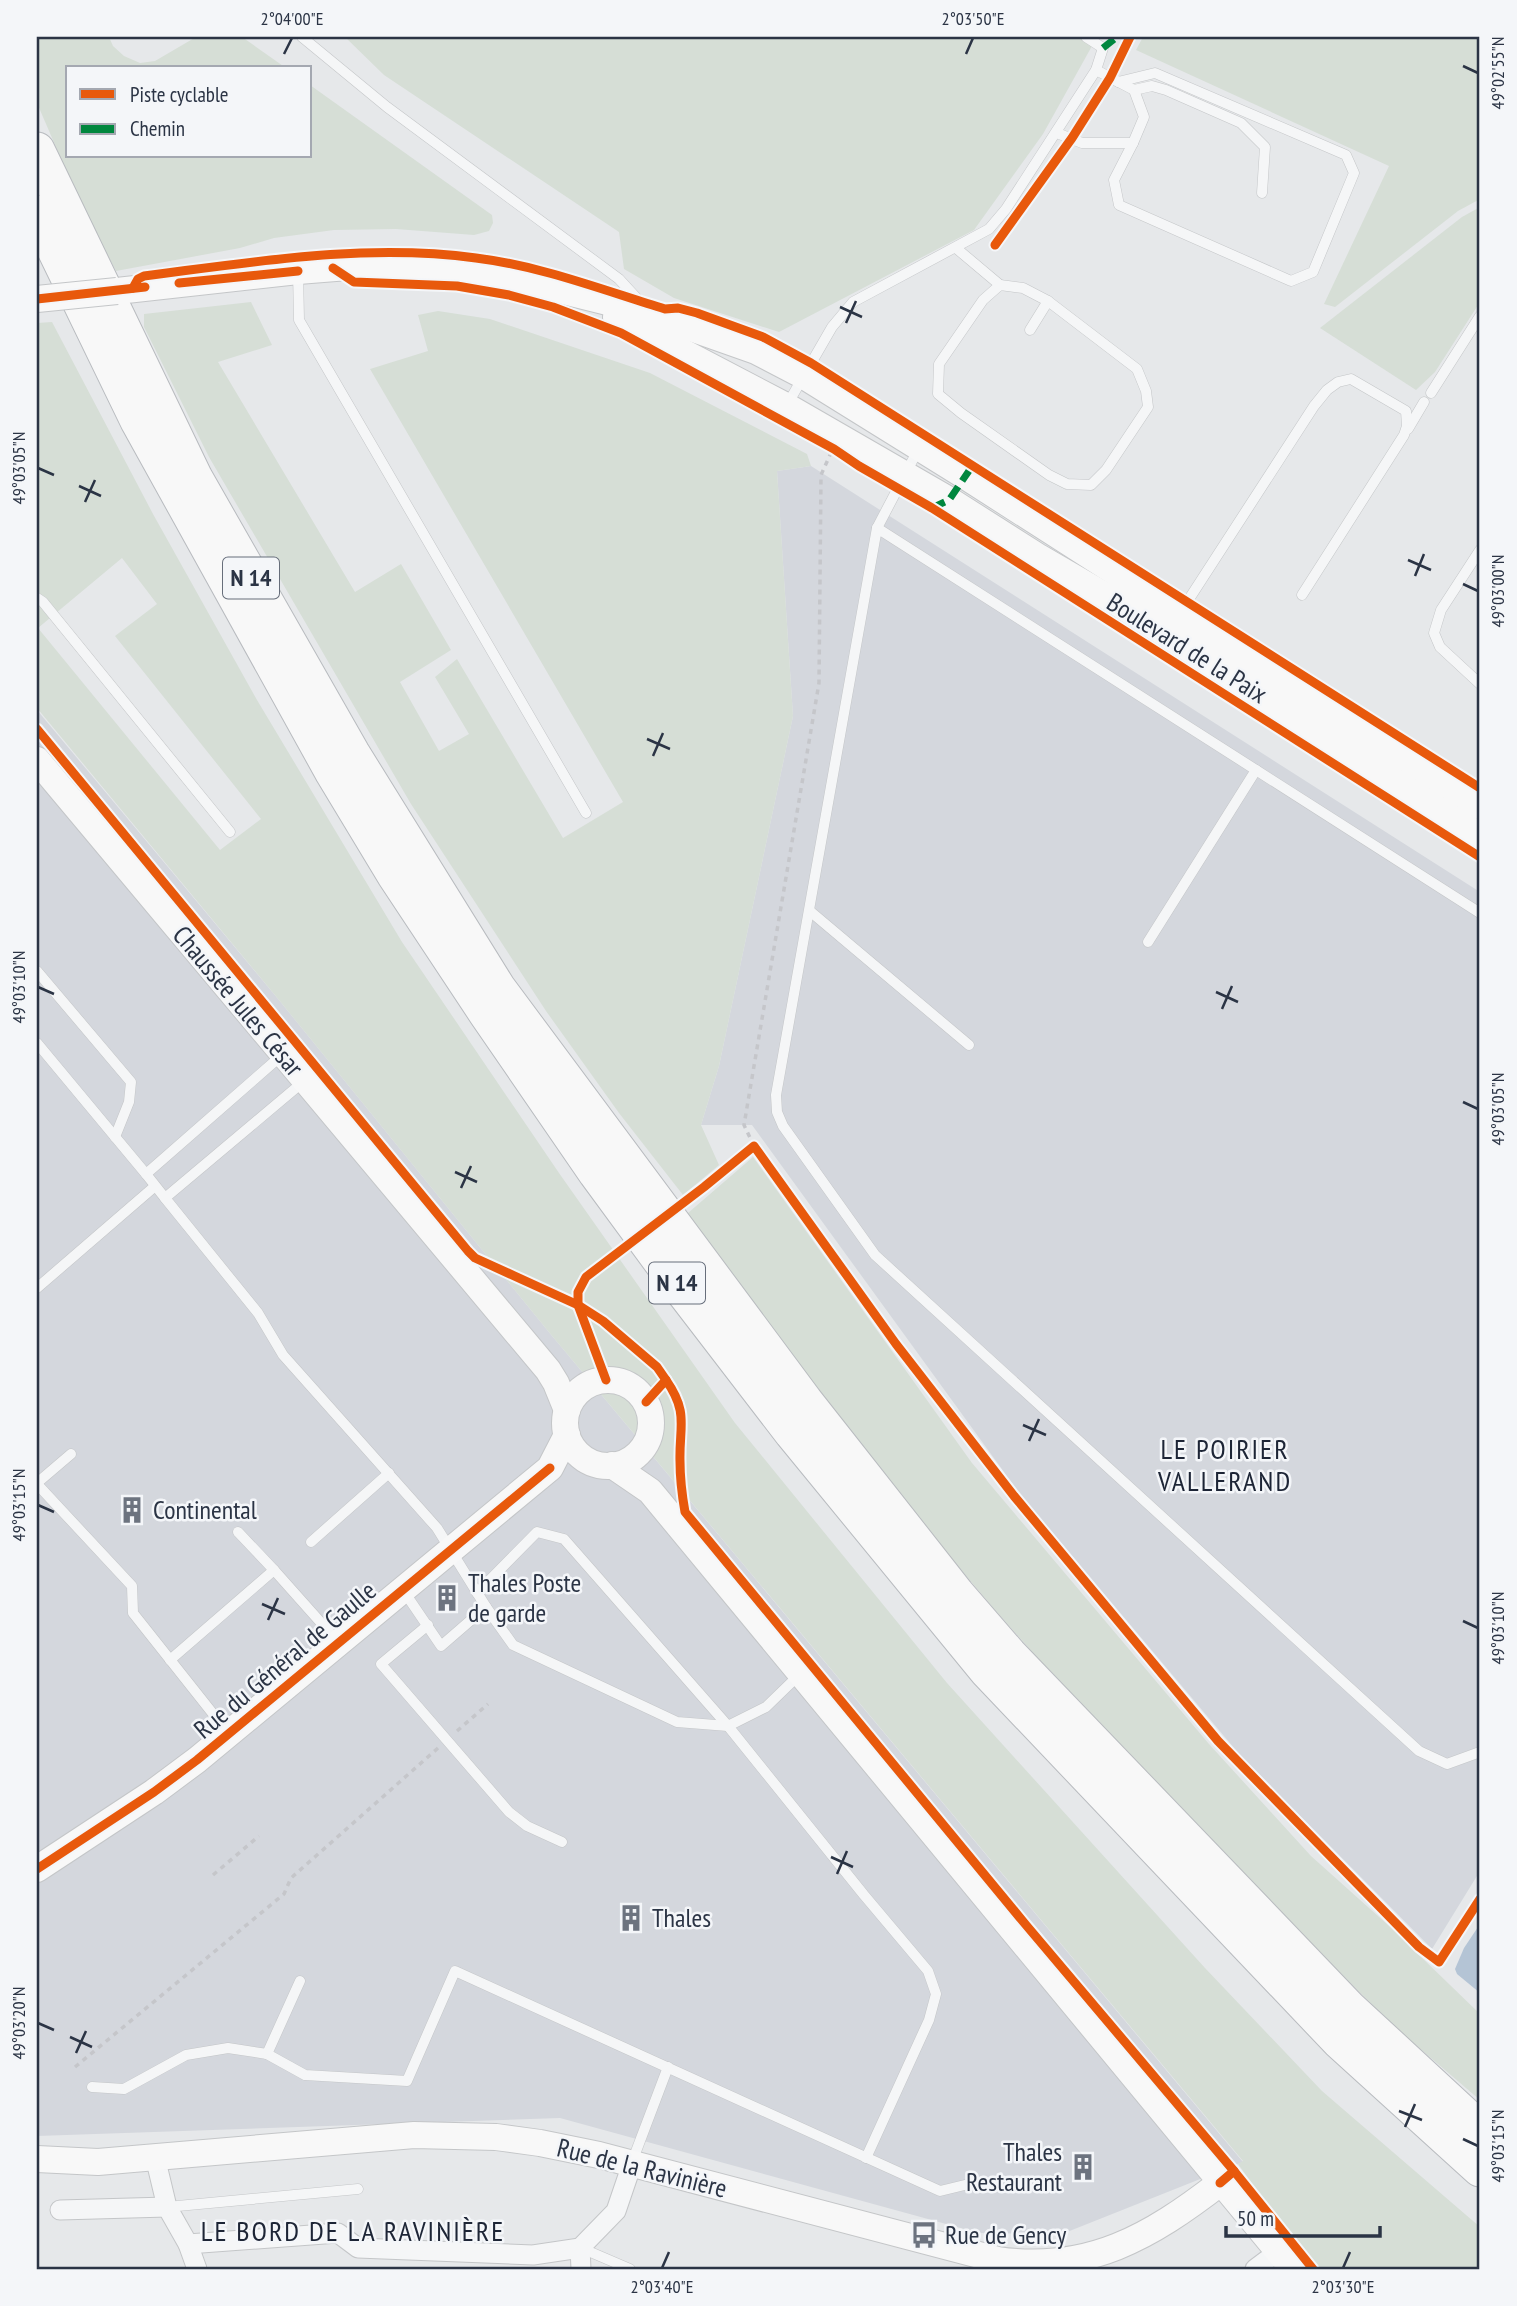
<svg xmlns="http://www.w3.org/2000/svg" width="1517" height="2306" font-family="'PT Sans Narrow',sans-serif">
<style>
.built{fill:#d4d7dd}
.green{fill:#d6ded6;fill-rule:evenodd}
.water{fill:#b4c4d5}
.lines{fill:none;stroke-linecap:round;stroke-linejoin:round}
.lane-casing{stroke:#c4c6c8;stroke-width:11}
.street-casing{stroke:#c4c6c8;stroke-width:21}
.secondary-casing{stroke:#c4c6c8;stroke-width:28}
.highway-casing{stroke:#b8bbbf;stroke-width:37}
.path{stroke:#c5c6ca;stroke-width:3.5;stroke-dasharray:5 5;stroke-linecap:butt}
.lane{stroke:#f5f6f7;stroke-width:10}
.street{stroke:#f5f6f7;stroke-width:19}
.secondary{stroke:#f8f8f8;stroke-width:26}
.highway{stroke:#f8f8f8;stroke-width:35}
.secondary-bridge-casing{stroke:#c4c6c8;stroke-width:28;stroke-linecap:butt}
.secondary-bridge{stroke:#f8f8f8;stroke-width:26}
.quiet{stroke:#00873e;stroke-width:7;stroke-dasharray:14 7;stroke-linecap:butt}
.cycleway-casing{stroke:#f4f6f9;stroke-width:13}
.cycleway{stroke:#e8590c;stroke-width:9}
.ticks{fill:none;stroke:#2b3445;stroke-width:2.5}
.labels{text-anchor:middle;stroke-width:5;stroke-linejoin:round;paint-order:stroke}
.shield{fill:#f4f6f9;stroke:#676e7b;stroke-width:2}
.shield-label{font-size:24px;font-weight:bold;fill:#2b3445}
.street-label{font-size:26px;fill:#2b3445;stroke:#f4f6f9}
.poi-label{font-size:26px;fill:#2b3445;stroke:#f4f6f9;text-anchor:start}
.neighbourhood-label{font-size:28px;letter-spacing:2px;fill:#1d2536;stroke:#f4f6f9}
.neatline{fill:none;stroke:#2b3445;stroke-width:2.5}
.ticks-label{font-size:18px;text-anchor:middle;fill:#2b3445}
</style>
<rect width="100%" height="100%" fill="#e6e8ea"/>
<g class="built">
<path d="M811,466l669,426v979l-48,78 -192,-194 -220,-261 -268,-369h-51l18,-59 74,-350 -16,-245z"/>
<path d="M37,710l242,290 269,331 695,831 -181,72 -83,-1 -419,-115 -523,18z"/>
</g>
<g class="green">
<path d="M37,37h72l4,9 11,10 16,7 15,-2 41,-24h46l44,31h-218v88h242v-71l182,130 1,8 -4,8 -15,4 -78,-6 -62,1 -60,8 -34,10 -124,23 -39,-75 -40,-93z"/>
<path d="M345,37h752l-54,97 -69,96 -195,102 -105,-34 -50,-29 -5,-37 -235,-157z"/>
<path d="M1143,37h337v162l-22,12 -123,96 -11,-3 65,-138 -253,-116z"/>
<path d="M1480,207v95l-45,70 -19,18 -96,-62 142,-111z"/>
<path d="M251,302l21,43 -54,17 137,230 46,-28 50,86 -51,32 39,69 30,-17 -34,-57 22,-18 106,179 60,-36 -253,-433 58,-18 -10,-36 20,-4 52,8 160,54 157,81 4,12 -34,5 16,245 -74,350 -18,59 18,40 -36,30 -64,-82 -73,-102 -135,-207 -202,-347 -65,-130v-13z"/>
<path d="M52,322l101,192 104,186 145,242 157,231 176,250 212,260 258,285 117,123 158,136v42h-159l-16,-15 -31,-40 -36,-50 5,-3 -695,-830 -269,-331 -242,-292v-385zM122,558l35,46 -42,32 146,183 -41,31 -182,-222z"/>
<path d="M753,1157l219,306 237,281 102,112 77,69 92,89v86l-83,-71 -230,-226 -173,-194 -113,-134 -200,-256z"/>
</g>
<path class="water" d="M1480,1924v69l-23,-19 -2,-5 9,-21z"/>
<g class="lines">
<defs>
<g id="lane">
<path d="M302,37l85,70 232,172 23,25"/>
<path d="M1118,82l37,-9 191,82 8,18 -41,99 -22,9 -172,-76 -5,-25 19,-37"/>
<path d="M1134,90l18,-4 14,4 75,33 24,24 -3,46"/>
<path d="M1057,133l25,10h51l11,-26 -10,-27 -38,-20"/>
<path d="M956,248l44,37"/>
<path d="M298,271l1,49 287,493"/>
<path d="M1000,285l23,3 25,13 89,68 9,22 2,16 -42,63 -15,15 -24,-1 -18,-9 -88,-62 -23,-19 1,-30 44,-64z"/>
<path d="M1030,330l18,-29"/>
<path d="M1431,393l49,-77"/>
<path d="M787,405l45,-78 21,-25 136,-73 17,-20 90,-139 7,-22 -17,-11"/>
<path d="M1408,429l16,-27"/>
<path d="M877,528l42,-80"/>
<path d="M1480,550l-39,60 -7,23 6,14 40,37"/>
<path d="M37,598l6,4 187,230"/>
<path d="M1180,613l134,-207 13,-16 11,-8 13,-3 55,32 1,15 -3,9 -102,160"/>
<path d="M811,912l158,133"/>
<path d="M1480,913l-603,-385 -101,567 1,17 6,14 92,129 544,496 28,13 33,-12"/>
<path d="M1148,942l108,-172"/>
<path d="M37,971l94,111 -2,20 -14,35"/>
<path d="M37,1043l109,131"/>
<path d="M282,1055l-136,119 19,24 138,-116"/>
<path d="M165,1198l93,115 25,42 154,173 49,79 -45,39 -38,-56"/>
<path d="M37,1288l117,-101"/>
<path d="M37,1483l34,-29"/>
<path d="M37,1484l95,102 1,27 96,121"/>
<path d="M238,1532l36,38"/>
<path d="M311,1542l78,-69"/>
<path d="M477,1593l60,-61 27,7 164,187 136,169 64,76 8,23 -7,26 -63,138"/>
<path d="M486,1607l27,38 164,77 51,4 38,-19 34,-33"/>
<path d="M428,1625l-47,39 128,148 18,14 35,16"/>
<path d="M170,1660l104,-90 65,73"/>
<path d="M300,1981l-33,73 38,21 102,6 48,-110 485,220 33,-8"/>
<path d="M92,2087l32,2 62,-34 42,-7 39,6"/>
<path d="M632,2162l36,-95"/>
<path d="M167,2207l191,-18"/>
<path d="M581,2248l49,21"/>
</g>
<g id="street">
<path d="M155,2157l12,50 21,37 9,25"/>
<path d="M60,2210l107,-3"/>
<path d="M188,2244l150,-11 20,15 175,7 47,-7 36,-37 16,-47"/>
<path d="M580,2248l1,21"/>
<path d="M1255,2269l12,-9"/>
</g>
<g id="secondary">
<path d="M117,291l181,-20 75,-6 83,3 48,8 111,28 56,17 85,30 48,25 161,100 515,330"/>
<path d="M616,317l170,89 163,94 88,56 79,46 364,234"/>
<path d="M37,760l511,610 8,13 11,27"/>
<circle cx="608" cy="1423" r="43"/>
<path d="M612,1465l38,26 643,778"/>
<path d="M37,1869l117,-77 43,-32 353,-292 17,-33"/>
<path d="M37,2159l61,3 316,-27 82,2 44,6 59,12 399,105c91,13 152,-23 222,-77"/>
</g>
<g id="highway">
<path d="M37,150l158,328 157,275 146,235 307,413 152,193 52,60 340,354 131,121"/>
<path d="M37,213l101,208 195,352 61,101 92,139 110,160 80,109 116,151 195,238 352,370 141,128"/>
</g>
</defs>
<use href="#lane" class="lane-casing"/>
<use href="#street" class="street-casing"/>
<use href="#secondary" class="secondary-casing"/>
<use href="#highway" class="highway-casing"/>
<g class="path">
<path d="M754,1146l-10,-21 75,-442 2,-208 9,-20"/>
<path d="M457,1731l31,-27"/>
<path d="M213,1875l46,-39"/>
<path d="M75,2067l209,-173 7,-16 147,-130"/>
</g>
<use href="#lane" class="lane"/>
<use href="#street" class="street"/>
<use href="#secondary" class="secondary"/>
<use href="#highway" class="highway"/>
<defs>
<path id="secondary-bridge" d="M37,299l80,-8"/>
</defs>
<use href="#secondary-bridge" class="secondary-bridge-casing"/>
<use href="#secondary-bridge" class="secondary-bridge"/>
<g class="quiet">
<path d="M1103,48l14,-11"/>
<path d="M932,508l17,-8 24,-35"/>
</g>
<defs>
<g id="cycleway">
<path d="M995,245l77,-107 38,-60 20,-41"/>
<path d="M333,268l21,14 103,4 52,9 44,12 68,26 213,116 25,17 73,42 548,349"/>
<path d="M179,283l119,-12"/>
<path d="M133,288l5,-9 6,-3c110,-14 221,-33 332,-18 65,8 127,32 189,51l13,-1 19,5 66,24 48,26 669,425"/>
<path d="M37,299l108,-12"/>
<path d="M37,729l431,522 7,7 103,47 25,16 54,46 9,13"/>
<path d="M606,1380l-28,-75v-13l8,-15 118,-90 50,-41 142,198 118,152 204,245 201,206 20,15 41,-63"/>
<path d="M646,1402l20,-22c23,33 13,46 14,81 0,18 2,34 5,51l341,413 208,246 -14,12"/>
<path d="M37,1869l117,-77 43,-32 353,-292"/>
<path d="M1234,2171l79,98"/>
</g>
</defs>
<use href="#cycleway" class="cycleway-casing"/>
<use href="#cycleway" class="cycleway"/>
</g>
<path class="ticks" d="M284,54l8,-16M966,54l7,-16M1463,66l15,7M840,307l22,10M846,323l10,-22M38,468l16,7M79,486l22,10M85,502l10,-22M1408,560l23,10M1415,576l9,-22M1463,584l15,7M647,739l23,10M653,756l10,-23M38,987l16,7M1216,992l22,10M1222,1009l10,-23M1463,1102l15,7M455,1172l22,10M461,1188l10,-22M1023,1425l23,10M1029,1441l10,-22M38,1505l16,7M262,1604l23,10M268,1620l10,-22M1463,1621l15,7M831,1857l22,10M837,1874l10,-23M38,2023l16,7M70,2037l22,10M76,2053l10,-22M1399,2111l23,9M1405,2127l10,-23M1463,2139l15,7M662,2268l7,-16M1343,2268l7,-16"/>
<defs>
<symbol id="building-bare" viewBox="-9 -9 18 18"><path d="M-4-6H4V6H1V3H-1V6H-4ZM-2.5-4.3h1.7v1.8h-1.7ZM.8-4.3h1.7v1.8H.8ZM-2.5-1h1.7V.8h-1.7ZM.8-1h1.7V.8H.8Z" fill="#6c737f" stroke="#f4f6f9" stroke-width="2.5" paint-order="stroke"/></symbol>
<symbol id="bus-bare" viewBox="-9 -9 18 18"><path d="M-5-6H5V4H4V6H2V4H-2V6H-4V4H-5ZM-3.5-4V0h7V-4ZM-3.5 1.2v1.5H-2V1.2ZM2 1.2v1.5H3.5V1.2Z" fill="#6c737f" stroke="#f4f6f9" stroke-width="2.5" paint-order="stroke"/></symbol>
</defs>
<g fill-rule="evenodd">
<use href="#building-bare" x="113" y="1491" width="38" height="38"/>
<use href="#building-bare" x="428" y="1579" width="38" height="38"/>
<use href="#building-bare" x="612" y="1899" width="38" height="38"/>
<use href="#building-bare" x="1064" y="2148" width="38" height="38"/>
<use href="#bus-bare" x="905" y="2216" width="38" height="38"/>
</g>
<g class="labels">
<g class="shield">
<rect x="223" y="557.5" width="56" height="41" rx="5"/>
<rect x="649" y="1262.5" width="56" height="41" rx="5"/>
</g>
<g class="shield-label">
<text x="251" y="586">N 14</text>
<text x="677" y="1291">N 14</text>
</g>
<g class="street-label">
<text transform="translate(1187 648) rotate(32)" y="9">Boulevard de la Paix</text>
<text transform="translate(238 1001) rotate(50)" y="9">Chaussée Jules César</text>
<text transform="translate(285 1660) rotate(-40)" y="9">Rue du Général de Gaulle</text>
<text transform="translate(642 2168) rotate(14)" y="9">Rue de la Ravinière</text>
</g>
<g class="poi-label">
<text x="153" y="1519">Continental</text>
<text x="468" y="1592">Thales Poste<tspan x="468" dy="30">de garde</tspan></text>
<text x="652" y="1927">Thales</text>
<text x="1062" y="2161" text-anchor="end">Thales<tspan x="1062" dy="30">Restaurant</tspan></text>
<text x="945" y="2244">Rue de Gency</text>
</g>
<g class="neighbourhood-label">
<text x="1225" y="1459">LE POIRIER<tspan x="1225" dy="32">VALLERAND</tspan></text>
<text x="353" y="2241">LE BORD DE LA RAVINIÈRE</text>
</g>
</g>
<rect width="1517" height="2306" fill="none" stroke="#f4f6f9" stroke-width="77"/>
<rect x="66" y="66" width="245" height="91" fill="#f4f6f9" stroke="#a4a8b1" stroke-width="2"/>
<rect x="80" y="89" width="35" height="10" fill="#e8590c" stroke="#a4a8b1" stroke-width="2"/>
<text x="130" y="102" font-size="21" fill="#2b3445">Piste cyclable</text>
<rect x="80" y="124" width="35" height="10" fill="#00873e" stroke="#a4a8b1" stroke-width="2"/>
<text x="130" y="136" font-size="21" fill="#2b3445">Chemin</text>
<path d="M1226 2226v10h154v-10" fill="none" stroke="#2b3445" stroke-width="3.5"/>
<text x="1237" y="2226" font-size="21" fill="#2b3445" stroke="#f4f6f9" stroke-width="5" paint-order="stroke">50 m</text>
<rect x="38" y="38" width="1440" height="2230" class="neatline"/>
<g class="ticks-label">
<text x="292" y="25">2°04'00"E</text>
<text x="973" y="25">2°03'50"E</text>
<text transform="translate(1498 73) rotate(-90)" y="6">49°02'55"N</text>
<text transform="translate(19 468) rotate(-90)" y="6">49°03'05"N</text>
<text transform="translate(1498 591) rotate(-90)" y="6">49°03'00"N</text>
<text transform="translate(19 987) rotate(-90)" y="6">49°03'10"N</text>
<text transform="translate(1498 1109) rotate(-90)" y="6">49°03'05"N</text>
<text transform="translate(19 1505) rotate(-90)" y="6">49°03'15"N</text>
<text transform="translate(1498 1628) rotate(-90)" y="6">49°03'10"N</text>
<text transform="translate(19 2023) rotate(-90)" y="6">49°03'20"N</text>
<text transform="translate(1498 2146) rotate(-90)" y="6">49°03'15"N</text>
<text x="662" y="2293">2°03'40"E</text>
<text x="1343" y="2293">2°03'30"E</text>
</g>
</svg>
